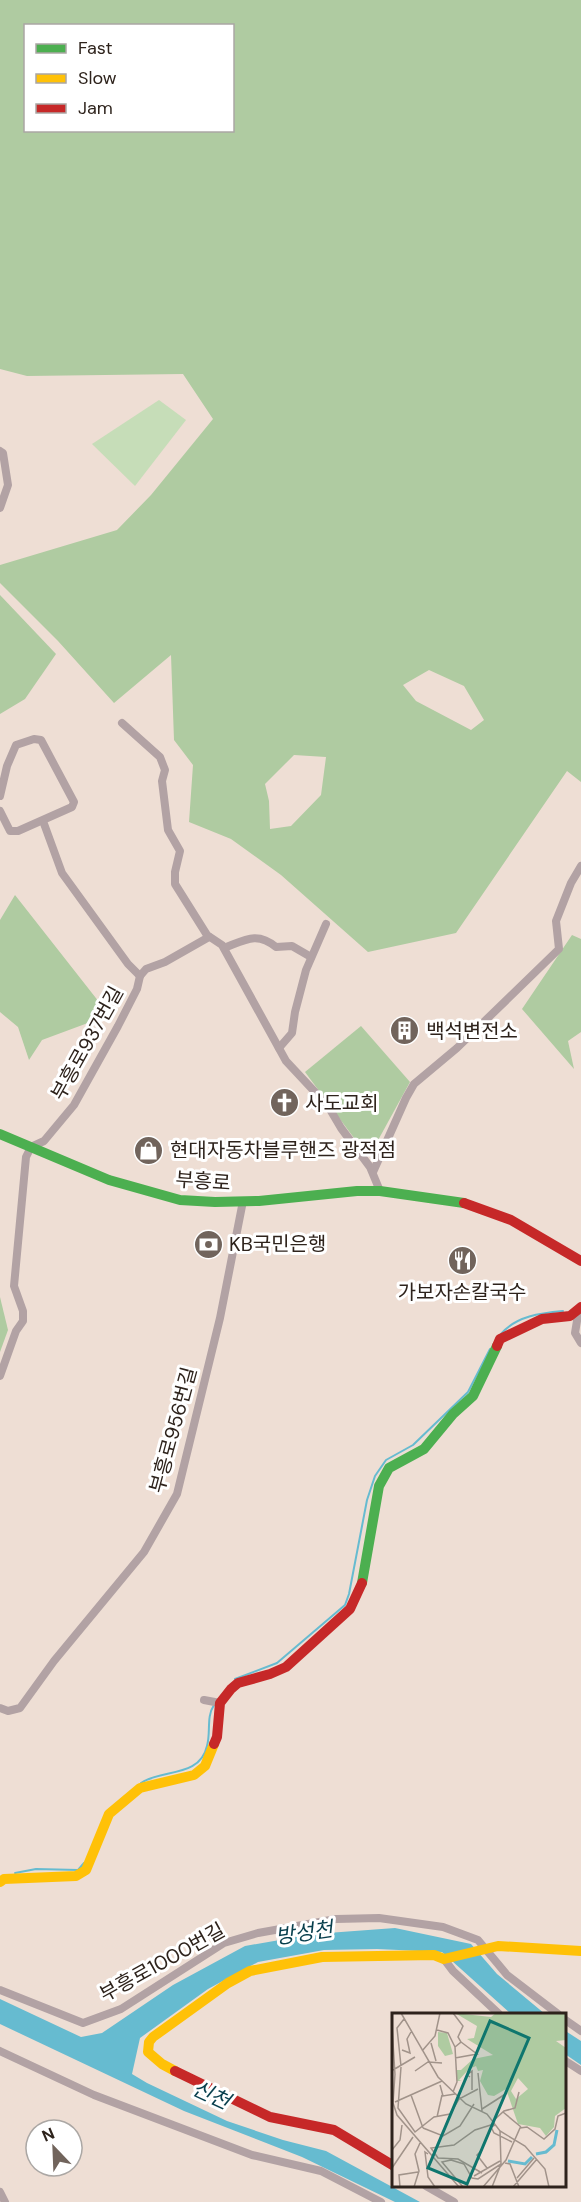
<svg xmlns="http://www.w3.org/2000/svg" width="581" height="2202" font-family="'DM Sans','Noto Sans KR',sans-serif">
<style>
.green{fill:#c6ddb8}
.forest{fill:#afcba1;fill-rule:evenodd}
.water{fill:#66bbd0}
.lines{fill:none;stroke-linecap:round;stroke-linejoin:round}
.stream{stroke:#66bbd0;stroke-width:2}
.street{stroke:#b2a2a4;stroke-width:8}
.fast{stroke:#4caf50;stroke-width:10}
.slow{stroke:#ffc107;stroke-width:10}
.jam{stroke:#c62828;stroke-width:10}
.labels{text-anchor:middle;stroke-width:6;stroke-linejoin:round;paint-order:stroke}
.poi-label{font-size:20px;fill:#2e231c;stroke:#fff;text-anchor:start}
.street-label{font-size:20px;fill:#2e231c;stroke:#fff}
.water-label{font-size:21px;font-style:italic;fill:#083f4d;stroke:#fff}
.inset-river{fill:none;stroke:#66bbd0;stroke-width:3}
.inset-road{fill:none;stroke:#a1938a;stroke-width:1.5}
.view{fill:#0f766e;fill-opacity:0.15;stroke:#0f766e;stroke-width:3}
.inset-edge{fill:none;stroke:#2e231c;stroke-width:3}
</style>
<rect width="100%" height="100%" fill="#eeded4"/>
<path class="green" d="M159,400l27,20 -51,66 -43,-42z"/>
<g class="forest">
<path d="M0,0h581v782l-14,-11 -111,162 -88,19 -87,-77 -50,-36 -42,-17 4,-57 -19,-25 -3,-85 -57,48 -56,-62 -58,-58v-18l117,-35 34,-35 62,-76 -30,-45 -156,2 -27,-7zM26,26h206v104h-206zM429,670l35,16 20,34 -13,10 -55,-29 -13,-16zM294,755l32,2 -5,38 -30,31 -21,3 -1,-28 -4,-17z"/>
<path d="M0,595l56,59 -31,45 -25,15z"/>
<path d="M15,895l84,107 5,15 -62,23 -13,20 -11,-33 -18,-15v-92z"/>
<path d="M572,935l9,4v93l-13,9 6,28 -52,-60z"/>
<path d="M361,1026l49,56 -39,71 -14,-11 -52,-70z"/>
<path d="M0,1297l8,33 -8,22z"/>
</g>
<g class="water">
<path d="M395,1928l76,16 26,30 48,40h-34l-69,-62 -65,-3 -53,1 -66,12 -50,27 -68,49 -8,36 15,9 80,38 56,19 43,11 94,51h-25l-93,-45 -118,-46 -184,-87v-25l81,38 21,-4 71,-48 72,-39 69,-12z"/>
<path d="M564,2030l17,11v24l-16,-11z"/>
</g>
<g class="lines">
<g class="stream">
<path d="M501,1334c15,-18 40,-21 62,-23"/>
<path d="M235,1679l42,-16 68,-58 4,-11 18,-94 8,-24 11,-16 27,-15 55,-53 22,-43"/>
<path d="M141,1783c20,-14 59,-5 66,-37 4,-14 -1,-29 7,-41"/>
<path d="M15,1873l21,-4 42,1 6,-7"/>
</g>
<g class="street">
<path d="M0,451l3,2 5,32 -8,23"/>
<path d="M122,723l38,34 5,13 -3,11 6,49 12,21 -5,21v12l32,51 15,10 64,116 42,45 13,22 29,39 10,24"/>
<path d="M0,796l7,-30 9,-21 18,-6 7,1 33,62 -2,5 -54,24h-8l-10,-20"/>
<path d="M43,821l19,52 66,91 12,12"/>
<path d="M224,948c21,-8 33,-17 52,-1l16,-1 19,11"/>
<path d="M279,1048l13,-15 3,-21 11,-42 20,-46"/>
<path d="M373,1172l33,-74 8,-14 43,-36 102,-99 -3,-28 15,-38 10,-17"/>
<path d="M579,1309l-4,24 6,10"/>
<path d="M0,1376l16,-45 7,-10v-10l-9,-25 12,-129 5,-10 13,-6 30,-36 44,-79 19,-37 3,-13 6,-7 19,-7 44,-25"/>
<path d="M204,1700l16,3"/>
<path d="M0,1708l8,3 12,-3 34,-47 90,-109 33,-58 43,-176 23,-117"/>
<path d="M444,1959l9,12 46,43"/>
<path d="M0,1990l83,33 38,-14 103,-66 34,-10 78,-14 43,-1 64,9 35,13 29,35 51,39"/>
<path d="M564,2019l17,12"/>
<path d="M0,2051l94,44 158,60 69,16 60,31"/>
<path d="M564,2060l17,11"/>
<path d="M426,2186l28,16"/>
<path d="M0,2192l5,10"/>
</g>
<g class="fast">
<path d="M0,1134l109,46 71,20 35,2 44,-1 98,-10h23l84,12"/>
<path d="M362,1583l17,-97 10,-18 35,-19 29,-35 20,-18 24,-50"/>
</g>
<g class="slow">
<path d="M0,1882l4,-3 72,-3 10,-6 23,-56 31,-26 54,-13 11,-9 9,-22"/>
<path d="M175,2071l-13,-7 -14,-12 1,-10 4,-5 75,-54 22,-12 72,-14 112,-2 10,4 54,-13 83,5"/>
</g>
<g class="jam">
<path d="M464,1203l47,17 70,41"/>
<path d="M497,1346l3,-7 42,-20 28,-3 11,-9"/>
<path d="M214,1744l3,-7 3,-34 11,-14 7,-6 32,-9 16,-7 64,-58 12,-26"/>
<path d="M175,2071l95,46 64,13 60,36"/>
</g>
</g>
<defs>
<symbol id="building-disc" viewBox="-11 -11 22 22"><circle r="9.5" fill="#71645c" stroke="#fff"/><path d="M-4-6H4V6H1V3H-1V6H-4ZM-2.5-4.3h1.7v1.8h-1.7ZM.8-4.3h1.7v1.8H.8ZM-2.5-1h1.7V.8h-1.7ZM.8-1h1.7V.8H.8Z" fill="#fff"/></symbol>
<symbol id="church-disc" viewBox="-11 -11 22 22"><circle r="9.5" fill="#71645c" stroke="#fff"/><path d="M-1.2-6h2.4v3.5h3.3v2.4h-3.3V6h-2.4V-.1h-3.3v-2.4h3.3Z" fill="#fff"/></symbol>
<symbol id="shop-disc" viewBox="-11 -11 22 22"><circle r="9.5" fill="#71645c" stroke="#fff"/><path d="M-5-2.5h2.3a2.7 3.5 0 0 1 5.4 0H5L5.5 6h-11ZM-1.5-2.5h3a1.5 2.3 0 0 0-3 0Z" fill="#fff"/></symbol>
<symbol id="bank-disc" viewBox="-11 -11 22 22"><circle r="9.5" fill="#71645c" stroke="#fff"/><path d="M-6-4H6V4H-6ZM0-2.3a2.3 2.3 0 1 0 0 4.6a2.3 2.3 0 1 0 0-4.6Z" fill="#fff"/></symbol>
<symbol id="restaurant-disc" viewBox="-11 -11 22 22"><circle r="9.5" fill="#71645c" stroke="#fff"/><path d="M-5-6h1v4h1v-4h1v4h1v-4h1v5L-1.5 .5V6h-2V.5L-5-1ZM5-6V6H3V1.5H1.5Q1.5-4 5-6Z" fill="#fff"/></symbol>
</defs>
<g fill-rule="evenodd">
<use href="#building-disc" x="388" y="1014" width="33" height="33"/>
<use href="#church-disc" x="268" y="1086" width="33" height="33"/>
<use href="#shop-disc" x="132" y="1134" width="33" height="33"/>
<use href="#bank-disc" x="192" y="1228" width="33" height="33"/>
<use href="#restaurant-disc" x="446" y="1244" width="33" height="33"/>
</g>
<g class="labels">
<g class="poi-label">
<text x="426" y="1038">백석변전소</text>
<text x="305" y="1110">사도교회</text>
<text x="170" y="1157">현대자동차블루핸즈 광적점</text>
<text x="229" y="1251">KB국민은행</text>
<text x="462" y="1299" text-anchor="middle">가보자손칼국수</text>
</g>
<g class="street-label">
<text transform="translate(87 1043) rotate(-61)" y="7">부흥로937번길</text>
<text transform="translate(203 1181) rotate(4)" y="7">부흥로</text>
<text transform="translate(173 1430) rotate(-75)" y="7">부흥로956번길</text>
<text transform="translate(162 1962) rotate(-29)" y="7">부흥로1000번길</text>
</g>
<g class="water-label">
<text transform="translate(304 1933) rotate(-8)" y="7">방성천</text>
<text transform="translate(211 2095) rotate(25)" y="7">신천</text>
</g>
</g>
<g transform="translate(392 2013)">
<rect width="174" height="174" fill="#eeded4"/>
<path d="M63,0l36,4 5,-4h70v27l-10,1 10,7v60l-11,8 -1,11 -8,9 -6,-8 -22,-4 -12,-35 -12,7 -6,-1 -8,-14 3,-11 -5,1 -2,-5 -7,3 -10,11 3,1h-5l-1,-11h5l12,-11 20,-4 -26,-16 7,-1 3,-12zM126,65l10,11 -12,10 -5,-8zM46,19l9,1 6,21 -8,2 -7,-10z" fill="#afcba1" fill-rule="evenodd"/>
<path class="inset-river" d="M144,141l10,-2 8,-7 3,-15M116,148l17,3 7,-7"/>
<path class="inset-road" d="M9,0l37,64 28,27 21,10 13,17 25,15 20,23 4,18M61,0l10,13 -5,11 3,5 -6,5 2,35 -4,10M0,13l3,49M45,17l11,3 7,14M39,30l5,18M10,37l8,3 -3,-14 4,-7M30,38l13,-15 5,-23M63,45l22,-4 -16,-12M9,53l-4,-38 7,-9M9,54l-3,41 17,24 19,-15 16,-3 9,-15 19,-10M1,57l22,-13M23,58l13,-9 14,1M86,60l4,38M3,61l-2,29 4,12 62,72M78,64l-3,-2 5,-4v19M48,72l3,11 12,-2M19,82l12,33M3,89l47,-21M90,96l25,-16M111,99l18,15M45,104l5,-22M101,108l11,-10 11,-3 4,-16M103,112l-4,2 3,6 18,9M31,115l20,8 17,-10 14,-22M0,137l8,-10 2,-15M90,137l-5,5 10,13M36,141l-3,-2 3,25 7,10M113,150l5,1 9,23M72,151l8,14 6,1 23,-15M0,155l21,-31M90,160l-24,-14 -20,-1 -7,-10 23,-3 21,-15 19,-6M82,163l26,-15M125,165l17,-20M8,174l-1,-12 19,-3M22,174l5,-16 -4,-17 5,-11M71,174l-21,-25 9,-2 13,4M91,174l23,-27 14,-32 7,-1 17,12 11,-10 3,-13 8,-3M100,174l9,-23 -1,-33M121,174l24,-28"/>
<path class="view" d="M98,8l39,17 -62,146 -39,-16z"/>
<rect width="174" height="174" class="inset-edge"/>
</g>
<rect x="24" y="24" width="210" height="108" fill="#ffffff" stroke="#aba7a4" stroke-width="1.5"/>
<rect x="36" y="44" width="30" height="9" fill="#4caf50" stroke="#aba7a4" stroke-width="1.5"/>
<text x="78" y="54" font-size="18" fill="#2e231c">Fast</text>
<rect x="36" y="74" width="30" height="9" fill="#ffc107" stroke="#aba7a4" stroke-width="1.5"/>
<text x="78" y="84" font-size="18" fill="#2e231c">Slow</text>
<rect x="36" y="104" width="30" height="9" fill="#c62828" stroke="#aba7a4" stroke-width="1.5"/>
<text x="78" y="114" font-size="18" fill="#2e231c">Jam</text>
<g transform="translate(54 2148) rotate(337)"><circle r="28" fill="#ffffff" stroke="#aba7a4" stroke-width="1.5"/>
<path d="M0-4.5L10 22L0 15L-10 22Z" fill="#71645c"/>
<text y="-9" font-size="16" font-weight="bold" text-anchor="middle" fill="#2e231c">N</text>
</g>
</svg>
